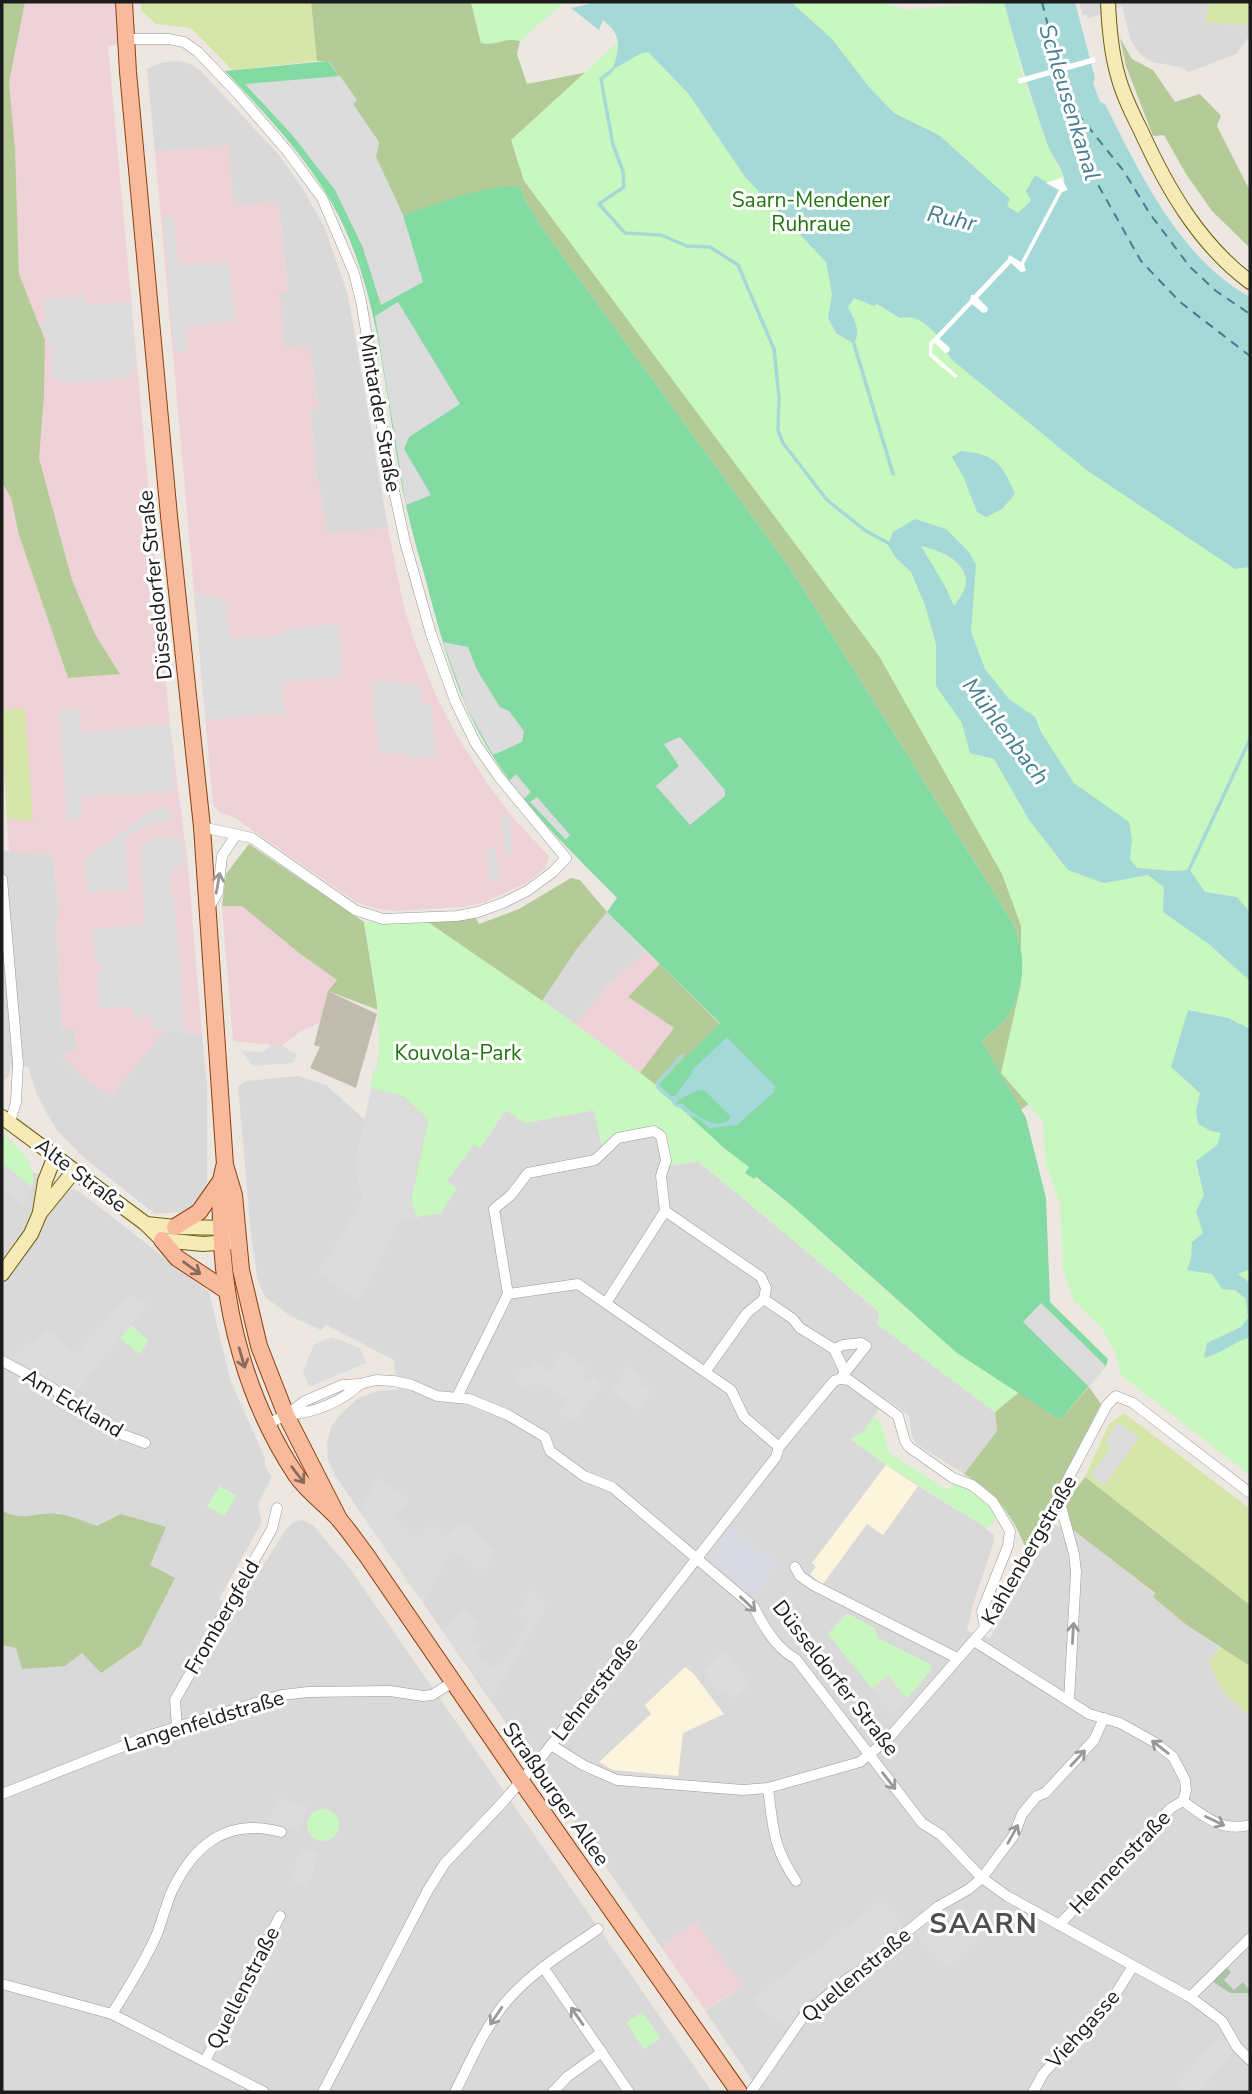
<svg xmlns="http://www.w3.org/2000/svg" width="1252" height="2094" font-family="'Nunito Sans',sans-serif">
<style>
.residential{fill:#dad9d9}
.commercial{fill:#eed2d8}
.education{fill:#fdf5db}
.construction{fill:#c1bcae}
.grass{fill:#d6e6a9}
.forest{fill:#b4cb98}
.cemetery{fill:#a8c5a4}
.park{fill:#c9f7c0}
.pitch{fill:#83daa2}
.parking{fill:#dcdcdc}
.plaza{fill:#d7dae3}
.water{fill:#a4d9d8;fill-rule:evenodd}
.pier{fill:#fff}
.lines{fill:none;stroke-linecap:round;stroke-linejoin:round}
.stream{stroke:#a4d9d8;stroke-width:3.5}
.ferry{stroke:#447e90;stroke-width:2;stroke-dasharray:9 7;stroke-linecap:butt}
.street-casing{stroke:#999;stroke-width:11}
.secondary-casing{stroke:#6d5f09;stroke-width:16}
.primary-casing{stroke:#8e3f06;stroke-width:18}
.street{stroke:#fff;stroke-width:10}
.secondary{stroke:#f6eab7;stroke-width:14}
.primary{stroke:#f8ba9d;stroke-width:16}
.oneway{stroke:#999}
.oneway2{stroke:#8a6b5c}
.labels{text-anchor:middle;stroke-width:6;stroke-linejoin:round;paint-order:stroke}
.park-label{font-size:21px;fill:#217510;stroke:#fff}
.street-label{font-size:21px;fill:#1c1c1c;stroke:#fff}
.water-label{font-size:23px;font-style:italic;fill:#447e90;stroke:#fff}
.district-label{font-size:28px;font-weight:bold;letter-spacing:2px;fill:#4f4f4f;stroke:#fff}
</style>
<rect width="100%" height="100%" fill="#ede7e2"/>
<g class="residential">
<path d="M1079,2h130l-3,20 30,3 14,-2v12l-14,19 -47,18 -9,-5 -28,-5 -12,-8 -9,-13 -9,-35 -34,13 -1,-4h-4z"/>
<path d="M176,61l13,2 11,7 79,85 24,34 22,39 23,67 40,233 -61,6 -12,-69 -5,-57h9l-10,-62 -24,2 -7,-55 10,-2 -10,-89 -44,4 -6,-61 -73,7 -8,-83 14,-6z"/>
<path d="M2,851l48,3 4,8 5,58 -3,1 6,108h13l1,20 -13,7 15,17 32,24 55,-67 37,6 5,49v99l-5,12 -10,10 -10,6 -27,2 -72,-57 -26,-27 -9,-15 -12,-23 -8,-25 -17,-2 -2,10 -7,9z"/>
<path d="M607,912l39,39 -37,33 -33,40 -34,-23 34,-51z"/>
<path d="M298,1076l28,9 39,35 -8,37v20l7,20 -5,10 -17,82 16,12 43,-82 40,-6 6,-32 27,-37 6,4 26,-38 19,13 70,-13 25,32 33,-6 6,4 10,26 29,-5 180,150 1,7 -3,5 119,89 2,19 -33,43 -48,-30 -4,-8 -3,-20 -23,-17 -22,32 54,55 62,38 14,11v6l-21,63 -6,27 23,7 64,-113 18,4 15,11 68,54 -1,3 34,29 32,22 -12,14 16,30 21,20 5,-4v384h-487l-13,-15 -45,-66 31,-20 -39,-70 -36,26 -325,-470 -8,-16 -1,-18 4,-16 9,-12 17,-16 21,-8 19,-1 -3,-30 -68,-35 -5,5 -29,-13 -27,-20 -7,-16 -7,-46 -13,-149 8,-5z"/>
<path d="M2,1147l31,25 47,20 129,100 22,90 34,76v9l7,10 -14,27 4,18 -43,77 17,10 50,-80 7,-7 9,-2 11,5 38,45 361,522h-710v-492l148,-35 -92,-52 -35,5 -15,-3 -6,-5z"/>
</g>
<g class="commercial">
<path d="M25,2h98l-3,42 -12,2 62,679 18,141 14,170 -37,-6 -55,67 -32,-24 -15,-17 13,-8 -1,-19 -13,1 -6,-110h3l-5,-58 -4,-8 -41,-2 -7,-117v-253l9,16 8,37 49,143 52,-5 -25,-39 -23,-54 -33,-122 6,-118 -26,-66 -4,-126 -6,-65z"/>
<path d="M229,145l5,61 44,-4 10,90 -9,1 6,55 24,-2 10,62 -9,1 5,56 12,68 61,-5 15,75 11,37 22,56 21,40 30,47 27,36 35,37 -3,12 -20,15 -41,19 -21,5 -67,4 -23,-3 -18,-6 -124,-86 -12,-3 -7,-8 -58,-653z"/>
<path d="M222,906h20l57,47 38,27 -9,11 -8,31 -22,11 -16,13 -49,-5z"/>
<path d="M646,951l14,13 -32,33 46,31 -35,46 -63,-50 33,-40z"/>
<path d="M697,1921l13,22 33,43 -38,24 -44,-63z"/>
</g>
<g class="education">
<path d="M886,1465l32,21 -35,49 -16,-11 -44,60 -4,-2 -9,-8 6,-7 -4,-4z"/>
<path d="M685,1667l8,6 31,41 -41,19 -5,43 -65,-6 -14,-8 52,-48 -6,-9z"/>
</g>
<path class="construction" d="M328,991l49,23 -21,74 -46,-20 10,-21 -6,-2z"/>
<g class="grass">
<path d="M141,2h170l6,59 -85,9 -41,-42 -35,-4 -15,-14z"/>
<path d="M1209,2h41v21l-14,2 -31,-3z"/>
<path d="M25,709v2l8,110 -26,-2 -5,-109z"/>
<path d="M1124,1413l126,96v96l-165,-128 24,-53z"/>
<path d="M1222,1646l28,20v42l-5,4 -21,-20 -16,-30z"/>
</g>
<g class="forest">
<path d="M2,2h23l-16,81 6,65 4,126 26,66 -1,55 -5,63 33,122 23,54 25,40 -52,4 -49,-143 -8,-37 -8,-14 -1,2z"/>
<path d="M311,2h160l10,41c19,3 21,-7 39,-2l-3,13 10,30 76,-15 426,751 1,283 -9,7 -39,-69c8,-8 21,-17 27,-27 17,-28 17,-62 4,-91l-221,-352 -249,-342 -16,-25 -6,-16 -49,5 -69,22 -27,-58 3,-15 -27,-39 4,-3 -27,-39h-12z"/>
<path d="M1120,38l12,21 21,11 22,32 25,-8 21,22 -4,10 33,65v57l-38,-37 -26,-37 -22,-39 -11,1 -27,-70z"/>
<path d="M249,844l115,78 14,88 59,45 -21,162 -5,-18 -8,-103 -32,-8 3,-17 3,-1 3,-24 -2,-36 -50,-19 9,-11 -38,-27 -57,-47h-20l4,-32z"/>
<path d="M571,878l9,2 27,32 -31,38 -34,51 -116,-80h29l21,-3 3,6 40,-15z"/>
<path d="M660,964l60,60 -63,62 -18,-12 35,-46 -46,-31z"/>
<path d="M1089,1387l12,17 -75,145c-13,-33 -30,-57 -62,-75l33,-43 -2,-19 24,-20 41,28z"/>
<path d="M1085,1477l165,128v61l-62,-40 -35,-29 2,-4 -83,-64 -6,-27z"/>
<path d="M2,1510c19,13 36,1 56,4 13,1 27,8 39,12l24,-12 45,13 -16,38 25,13 -34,67 -40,28 -19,-20 -17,13 -43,3 -6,-21 -14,-3z"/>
</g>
<path class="cemetery" d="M1226,1967l5,5 -7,8 10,10 9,-8 7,9v6l-2,-4h-18l-18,-12z"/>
<g class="park">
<path d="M471,2h94l-45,39c-17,-4 -21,5 -39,2z"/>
<path d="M662,2h222l20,8 100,-8 19,73 27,76 14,25 -14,6 200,227v1066l-129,-100 -6,-23 -14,-25 -27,-26 -11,-32 -3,-65 -14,-40 -3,-43 -42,-48 20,-89v-58l-19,-52 -123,-218 -355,-475 -13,-41z"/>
<path d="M426,921c78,54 158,106 231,165 32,26 59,57 93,81l-4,5 44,32 123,111 147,105 -41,-28 -24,20 -119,-89 3,-5 -1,-7 -180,-150 -29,5 2,-7 -3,-24 -13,-8 -51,20 -3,-4 -7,-33 -69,13 -19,-13 -26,39 -6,-5 -27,37 10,8 -16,24 -25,4 -5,-18 17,-79 -25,-24 -32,-8 3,-17 3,-1c7,-49 -5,-98 -13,-148z"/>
<path d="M2,1134c17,12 36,32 30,54l-30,-25z"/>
<path d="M131,1325l18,16 -10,13 -19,-16z"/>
<path d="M873,1417l8,5 8,31 58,37 8,-6c19,7 32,16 41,35l-9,9 -101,-63 -36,-26 14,-8z"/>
<path d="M220,1486l17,10 -13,20 -17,-10z"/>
<path d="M847,1613l28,15 3,10 52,26 2,5 -25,30 -19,-23 -16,13 -44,-55z"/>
<circle cx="323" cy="1825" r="16"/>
<path d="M642,2012l19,26 -17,11 -18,-26z"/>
</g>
<path class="pitch" d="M328,61l29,39 -4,4 26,38 -3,15 27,58c23,-7 98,-37 118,-27l6,16 16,25 249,342 221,352c13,29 13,63 -4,91 -6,10 -19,19 -27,27l44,77 20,80 4,104 58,57 -2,7 -46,54 -103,-67 -167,-149 -34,-27 -2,2 -9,-6 4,-6 -25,-19 -67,-62 63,-63 -113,-111 10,-14c-53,-54 -106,-103 -141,-171 -24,-47 -38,-100 -51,-150 -7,-24 -14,-48 -19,-72 -20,-92 -22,-187 -60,-274 -28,-63 -74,-110 -121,-160z"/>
<g class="parking">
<path d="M340,76l17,24 -4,4 26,38 -3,15 27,58 20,67 -42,23 -18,-57 -28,-58 -42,-54 -48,-52z"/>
<path d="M163,217h11l4,47 51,-1 6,59 -50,4 1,26 -11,1z"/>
<path d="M85,295l1,10 45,-4 5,68 -8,10 -64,4 -12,-6 -1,-26 -11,-27 6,-2 -3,-23z"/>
<path d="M398,302l62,102 -51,33 -5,12 27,46 -25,10 -31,-189z"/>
<path d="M194,593l32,7 4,39 54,-4v-6l54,-5 4,53 -60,5 3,31 -79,7z"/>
<path d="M443,642l25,5 9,23 23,37 9,4 15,20 -2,11 -29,13 -26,-47z"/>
<path d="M382,681l37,4 4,19 7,-1 7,52 -31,4 -2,-7 -24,3 -9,-73z"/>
<path d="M59,708h21l2,24 88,-7 5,66 -94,6 1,21 -15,1z"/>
<path d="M680,737l45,53v6l-35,29 -34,-39 23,-20 -15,-22z"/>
<path d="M516,774l15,18 -8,8 -15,-18z"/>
<path d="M537,797l33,38 -4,5 -36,-38z"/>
<path d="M168,808l6,11 -36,10 -13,9 3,51 -40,4 -3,-34 68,-49z"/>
<path d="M509,814l4,39 -8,1 -5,-39z"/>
<path d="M168,836l10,1 4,3 3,26 -13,1 1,8 -4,1 2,19h3l11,138 -32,-5 -1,-11h-18l-2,-11 -33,3 -2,-35h4v-11h-6l-3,-34 53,-5 -5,-74 8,-10z"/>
<path d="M496,849l4,32 -10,1 -4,-32z"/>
<path d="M271,1045l11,1 15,8 -4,9 -40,3 -11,-15 22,1z"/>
<path d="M371,1088l32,8 25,24 -17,79 5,18 -15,3 -43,81 -40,-28 46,-76 -7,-20v-20z"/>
<path d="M2,1163l30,25 -8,18 -19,-17 -3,4z"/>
<path d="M127,1295l22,8 -74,90 -64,-35 29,-22 6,-7 31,25z"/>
<path d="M1041,1303l65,63 -17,21 -66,-65z"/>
<path d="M332,1337l28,11 6,15 -57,24 -6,-16 11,-26z"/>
<path d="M562,1351l24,16 -5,11 7,4 4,-7 11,9 -28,38 -16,-9 7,-14 -33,-18 -4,7 -15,-7 7,-13 8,3 5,-8 15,8z"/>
<path d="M630,1365l13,12 -4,6 13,8 -14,20 -27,-20z"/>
<path d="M1117,1422l22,15 -35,49 -14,-11 21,-27 -6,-6z"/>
<path d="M377,1478l23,14 9,9 -16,16 22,23 17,-16 12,13 16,-14 7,-2 29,30 -13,21 -31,-22 -29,53 -63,-92z"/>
<path d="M531,1589l15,18 -54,92 -50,-70 23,-21 14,15 -9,15 12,7 -7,12 18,10 14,-9 22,-37 -11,-7z"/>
<path d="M722,1651l5,2 24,32 -18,14 -8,-9 -6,4 -16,-23z"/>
<path d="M888,1675l19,24 -14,16 -21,-26z"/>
<path d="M277,1798l30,9 -7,24 -30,-8z"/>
<path d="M301,1847l17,6 -10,36 -17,-9z"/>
<path d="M882,1900l23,28 -89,67 -11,9 -17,24 -23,-16 -11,-14z"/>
<path d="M936,1917l18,21 21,-17 9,12 -36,35 -18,-16 -17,-20z"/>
<path d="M1221,2035l13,16 -34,41h-15l-10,-7z"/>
</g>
<path class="plaza" d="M730,1528l48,37 -24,31 -45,-38z"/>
<g class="water">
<path d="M589,2h202l40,36 38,49 25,26 45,22 71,64 -3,7 11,7 13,-12 -5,-10 9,-16 26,16 5,-4 -2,-2c3,-13 -11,-26 -16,-39 -17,-48 -31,-95 -44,-144h71l20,76 -2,5 7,19 5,2c34,68 76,156 145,193v270l-15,2 -147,-98 -136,-111 -5,-7 3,-5c-16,-14 -27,-35 -50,-30l-23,-14 -3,2 -20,-8 -6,9c7,14 13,23 6,37l-18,-11 -8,-15 4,-24 -6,-32 -81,-85 -57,-84 -40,-41 -8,2 -28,16c8,-22 11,-34 -9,-50l-4,10 -28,-22 19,-4z"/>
<path d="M961,451c34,3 41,12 54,43l-13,15 -16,8 -9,-5 -13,-34 -12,-21z"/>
<path d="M915,519l31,10 23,23 7,13 -5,67 14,37 24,30 26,18 6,15 33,51 55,39 3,18 -2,19 7,9 36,3 17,-1 15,22 32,5 13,15v69l-40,-36 -47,-33 1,-25 -16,-12 -44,8 -36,-13 -39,-50 -35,-61 -24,-6 -8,-30 -26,-37v-42l-11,-39 -14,-33 -15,-14 -8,-13 5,-13zM921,546c17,4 42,13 45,33 1,10 -7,20 -12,27l-9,-20z"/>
<path d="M1188,1010l40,8 22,11v240l-12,5 12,9v54c-17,6 -29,16 -46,21l3,-15 34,-16 7,-9 -2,-19 -11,-9 -13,-1 -10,-15 -25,-4 4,-11 1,-17 11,-9 -7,-22 8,-16 -8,-34 21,-16 4,-12 -10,-2 -13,-7 -2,-13 4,-18 -29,-26z"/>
<path d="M727,1037l48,49 -1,6 -37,33 -28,3 -11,-10 -11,-3 -2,-5 -11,-4 -2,-4 -16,-14 1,-5 14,13h4l17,-23 -1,-2zM698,1090l7,1 25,25 -1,4c-13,11 -36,-6 -46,-16h-7l3,-4z"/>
</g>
<g class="pier">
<path d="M1094,57l2,5 -77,22 -2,-5z"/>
<path d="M1061,178l7,12 -6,2 -38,72 2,7 -5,1 -10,-9 -33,35 10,10 -1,4 -4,1 -11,-9 -33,35 11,9 -1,4 -4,1 -10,-10 -2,1 -1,9 26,23 -3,2 -26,-22v-13l41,-43 1,-5h3l34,-36 1,-4 12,7 38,-72 -13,-7z"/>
</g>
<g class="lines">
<g class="stream">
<path d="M612,70l-11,9 12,66 10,26 1,16 -25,17 26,29 36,2 26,11 23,1 28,18 36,84 5,48 -1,33 5,13 44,57 39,31 26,14"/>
<path d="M854,344l39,130"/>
<path d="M1187,874l63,-135"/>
<path d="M657,1083l26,-28"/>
</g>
<g class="ferry">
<path d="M1042,2l14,56 20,55 21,70 44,78 39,41 70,54"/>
<path d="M1077,113l46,57 27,44 40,53 26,24 34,23"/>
</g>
<defs>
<g id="street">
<path d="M127,39h41l16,3 14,10 39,41 51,59 34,46 32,75 7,28 27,162 17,79 26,92 24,67 21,43 23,33 67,81 -13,14 -26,19 -24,12 -25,9 -21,4 -74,3 -28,-9 -103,-72 -50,-11"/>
<path d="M2,879l16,185 -2,38 -6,20"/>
<path d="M209,908l9,-16 4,-36 14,-21"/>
<path d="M508,1294l70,-10 153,106 13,27 35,30"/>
<path d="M606,1303l59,-92"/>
<path d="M2,1361l47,25 69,47 27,10"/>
<path d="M705,1372l42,-59 17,-14"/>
<path d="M840,1379l9,1 49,36 7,25 4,6 44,31 19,7 21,17 17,29 -2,15 -26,65 3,17"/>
<path d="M457,1397l51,-103 -14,-85 17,-14 17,-22 67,-13 23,-22 36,-7 7,5 5,24 -5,16 4,35 96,66 5,11 -2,11 29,20 7,9 34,21 11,23"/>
<path d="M288,1415c26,-3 52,-12 72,-31"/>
<path d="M267,1424l19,-9 19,-14 37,-16 18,-1 16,-4 18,1 18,4 25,11 32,3 39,16 37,22 5,14 34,25 28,11 142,120c9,19 24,43 42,52l126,164 19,12 41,43 25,18 183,101 32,24 15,26 13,13"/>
<path d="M1059,1499l15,55 2,18 -7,129"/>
<path d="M795,1567l5,9 13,9 144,73"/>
<path d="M974,1641l115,73 31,9 34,19 19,15 12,23 1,11 -3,10"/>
<path d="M177,1727l-2,-27 97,-171 5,-21"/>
<path d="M551,1745l32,20 34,15 126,10 25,-2 92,-26 28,-23 108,-124 111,-210 9,-9 17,7 117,90"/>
<path d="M768,1788c5,39 5,60 28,93"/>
<path d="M2,1794l152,-60 128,-39 26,-3 82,-1 33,5 9,-1 21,-13"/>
<path d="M1183,1801c22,16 39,31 67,24"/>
<path d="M1059,1925l112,-117 12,-7"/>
<path d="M543,1967l86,125"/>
<path d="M2,1984l110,30 152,78"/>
<path d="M1190,1997l60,-59"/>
<path d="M112,2014c16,-26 33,-52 45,-80 5,-14 9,-28 14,-41 22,-48 56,-76 110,-61"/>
<path d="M205,2061l75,-145"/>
<path d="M323,2092l105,-202 17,-27 58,-61 41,-48 232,-297 3,-10 55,-66 6,-2 26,-33 -5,-3 -18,2 -9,4"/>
<path d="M455,2092c15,-29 29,-63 50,-89 26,-31 60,-51 93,-74"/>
<path d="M553,2092l14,-15 35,-25"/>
<path d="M751,2092l54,-78 42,-35 28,-17 13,-15 51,-41 30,-17 13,-11 32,-43 8,-21 15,-18 8,-3 49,-53 10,-22"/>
<path d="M1033,2092l10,-18 72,-79 18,-29"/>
</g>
<g id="secondary">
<path d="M1108,2c1,25 3,50 10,74 5,19 14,37 23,55 26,57 58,113 109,151"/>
<path d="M2,1117l144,107 16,16 41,4 28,-2"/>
<path d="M40,1212l5,-31 10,-25"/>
<path d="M146,1224l29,3 57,1"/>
<path d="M2,1274l29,-40 9,-21 34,-42"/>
</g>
<g id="primary">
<path d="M124,2l4,70 41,444 33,311 23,338 9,30 7,75 18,76 27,69 53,104"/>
<path d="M224,1167c-6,20 -3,38 -3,59 3,88 26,175 75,249 11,16 28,28 41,42 11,12 20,26 30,39l154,225 218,311"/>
<path d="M175,1227l24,-15 21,-30"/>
<path d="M162,1240l15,18 50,33"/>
</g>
</defs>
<use href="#street" class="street-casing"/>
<use href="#secondary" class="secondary-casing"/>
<use href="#primary" class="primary-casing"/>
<use href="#street" class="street"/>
<use href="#secondary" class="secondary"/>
<use href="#primary" class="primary"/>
</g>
<defs><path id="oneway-shaft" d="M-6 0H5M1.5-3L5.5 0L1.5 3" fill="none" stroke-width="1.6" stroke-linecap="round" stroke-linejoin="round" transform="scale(1.75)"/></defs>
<g class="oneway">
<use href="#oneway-shaft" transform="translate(218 883) rotate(-80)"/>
<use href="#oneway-shaft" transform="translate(748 1604) rotate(44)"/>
<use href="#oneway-shaft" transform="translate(1073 1633) rotate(-87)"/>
<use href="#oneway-shaft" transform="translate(1160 1747) rotate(-142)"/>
<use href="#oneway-shaft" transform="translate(1078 1758) rotate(-47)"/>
<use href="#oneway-shaft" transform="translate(889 1781) rotate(52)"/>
<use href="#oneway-shaft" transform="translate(1215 1821) rotate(26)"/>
<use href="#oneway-shaft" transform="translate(1013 1834) rotate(-61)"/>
<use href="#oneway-shaft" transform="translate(496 2016) rotate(124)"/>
<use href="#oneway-shaft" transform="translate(577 2016) rotate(-125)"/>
</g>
<g class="oneway2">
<use href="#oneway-shaft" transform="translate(192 1268) rotate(36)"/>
<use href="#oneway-shaft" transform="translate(242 1358) rotate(74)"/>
<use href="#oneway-shaft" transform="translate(298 1475) rotate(53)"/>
</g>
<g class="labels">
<g class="park-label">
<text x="811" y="207">Saarn-Mendener<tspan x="811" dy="24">Ruhraue</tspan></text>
<text x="458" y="1060">Kouvola-Park</text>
</g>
<g class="street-label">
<text transform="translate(380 413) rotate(80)" y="7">Mintarder Straße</text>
<text transform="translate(155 585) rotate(-96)" y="7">Düsseldorfer Straße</text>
<text transform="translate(81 1175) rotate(37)" y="7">Alte Straße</text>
<text transform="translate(73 1403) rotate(31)" y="7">Am Eckland</text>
<text transform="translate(1029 1550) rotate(-60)" y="7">Kahlenbergstraße</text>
<text transform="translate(222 1617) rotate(-60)" y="7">Frombergfeld</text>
<text transform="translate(836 1678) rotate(52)" y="7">Düsseldorfer Straße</text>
<text transform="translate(595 1689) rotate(-52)" y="7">Lehnerstraße</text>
<text transform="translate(204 1721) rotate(-17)" y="7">Langenfeldstraße</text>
<text transform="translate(556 1794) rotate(55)" y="7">Straßburger Allee</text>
<text transform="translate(1120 1862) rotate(-46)" y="7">Hennenstraße</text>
<text transform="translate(856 1975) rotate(-40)" y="7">Quellenstraße</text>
<text transform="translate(243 1988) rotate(-63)" y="7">Quellenstraße</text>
<text transform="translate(1083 2029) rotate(-48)" y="7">Viehgasse</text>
</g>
<g class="water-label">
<text transform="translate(1070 102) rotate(73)" y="8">Schleusenkanal</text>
<text transform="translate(952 218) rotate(13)" y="8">Ruhr</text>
<text transform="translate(1006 731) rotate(53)" y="8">Mühlenbach</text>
</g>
<g class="district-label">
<text x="984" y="1933">SAARN</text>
</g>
</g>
<rect width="1252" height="2094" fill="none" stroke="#1c1c1c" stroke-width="7"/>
</svg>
